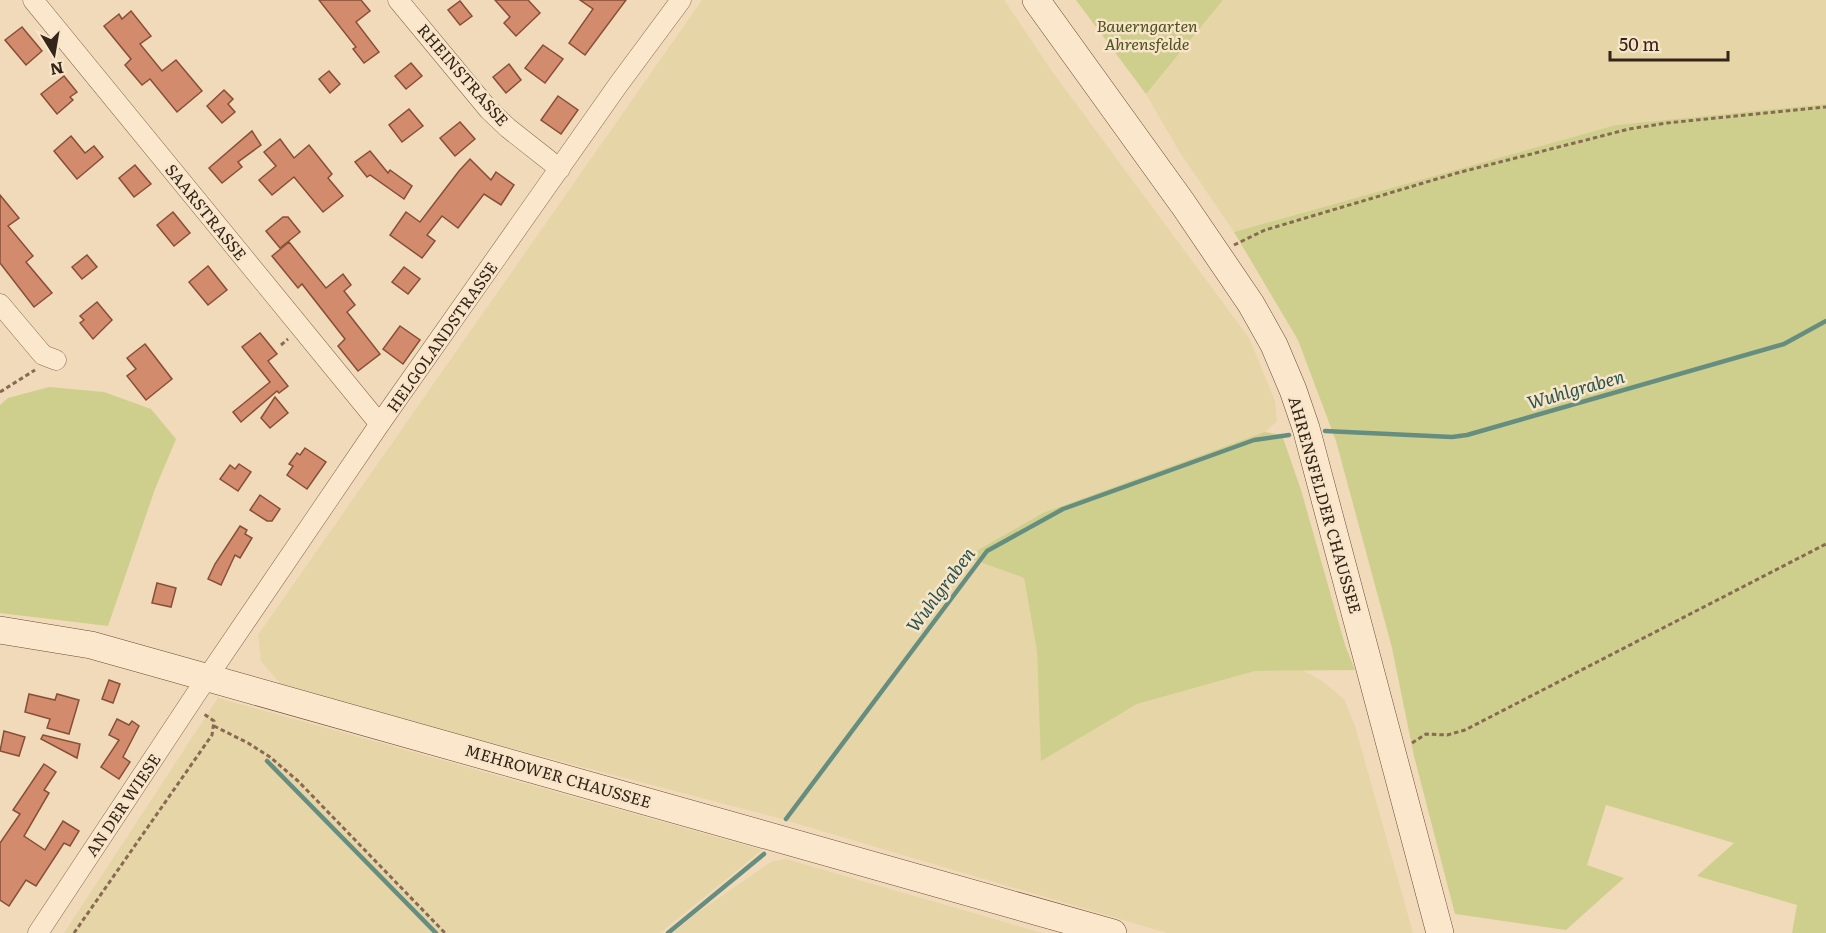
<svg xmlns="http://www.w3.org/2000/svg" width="1826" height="933" font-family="Literata,serif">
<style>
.farmland{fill:#e6d5a6}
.green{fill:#cecf8d}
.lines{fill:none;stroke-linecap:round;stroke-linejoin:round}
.stream{stroke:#668e80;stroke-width:4.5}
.building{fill:#d28b6c;stroke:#884f37;stroke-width:1.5}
.street-casing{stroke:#886953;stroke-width:21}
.secondary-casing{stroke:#694a36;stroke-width:28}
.path{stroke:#886953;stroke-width:3;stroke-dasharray:4.5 3;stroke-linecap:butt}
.street{stroke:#fbe8cc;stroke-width:20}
.secondary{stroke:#fbe8cc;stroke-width:27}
.labels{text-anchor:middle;stroke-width:5;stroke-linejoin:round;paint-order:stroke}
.park-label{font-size:16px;font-style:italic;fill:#4b531e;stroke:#f8e5c9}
.street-label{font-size:16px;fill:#352419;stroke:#f8e5c9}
.water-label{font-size:18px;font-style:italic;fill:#27564e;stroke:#f8e5c9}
</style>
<rect width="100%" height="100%" fill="#f0dab9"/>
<g class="farmland">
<path d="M702,0h302l47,70 198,268 26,63 2,20 -12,11 -299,125 58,21 13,73 5,109 95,-56 118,-33 47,-1 20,11 22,18 11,27 58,207h-246l-389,-115 -493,-129 -24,-28 -3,-26z"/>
<path d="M1223,0h603v104l-210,21 -382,107 -55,-81 -33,-57z"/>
<path d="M218,698l159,44 385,108 -102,83h-596z"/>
<path d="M786,859l256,74h-369l24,-20 74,-51z"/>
</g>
<g class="green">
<path d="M1076,0h147l-77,94z"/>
<path d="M1826,104v829h-34l5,-28 -100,-29 37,-33 -128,-38 -19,60 37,13 -58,52 -111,-16 -41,-158 -22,-108 -56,-207 -38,-101 -64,-108 382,-107z"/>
<path d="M49,387l55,5 47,17 25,30 -21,50 -47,137 -108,-13v-208l8,-7z"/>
<path d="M1265,432l17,3 19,55 44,155 10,25 -100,1 -118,33 -96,57 -4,-110 -13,-73 -58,-21 77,-44z"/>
</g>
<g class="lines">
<g class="stream">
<path d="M1325,431l127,6 15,-2 317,-91 42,-23"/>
<path d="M267,761l169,172"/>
<path d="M786,819l201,-268 76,-42 191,-69 35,-5"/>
<path d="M668,933l96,-79"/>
</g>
</g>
<g class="building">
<path d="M319,0h42l9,11 -14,11 23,30 -15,11 -11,-14 3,-2z"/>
<path d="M495,0h33l12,13 -24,23 -12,-13 6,-6z"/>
<path d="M580,0h46l-41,55 -16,-12 24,-34z"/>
<path d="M460,1l12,15 -12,9 -12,-15z"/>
<path d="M131,11l20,25 -11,8 22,27 14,-11 26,31 -25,21 -27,-33 -8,6 -17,-20 6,-6 -27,-33 15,-12 3,5z"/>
<path d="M22,27l20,24 -16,14 -21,-25z"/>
<path d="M543,45l20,14 -18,24 -20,-15z"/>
<path d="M411,63l11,13 -16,13 -11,-13z"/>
<path d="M509,64l12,16 -15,13 -13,-16z"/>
<path d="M329,71l11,13 -10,9 -11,-14z"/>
<path d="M64,76l13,16 -7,5 3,3 -16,14 -16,-20z"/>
<path d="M224,90l9,9 -5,5 7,8 -13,11 -15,-17z"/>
<path d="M558,96l20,14 -17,24 -20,-14z"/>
<path d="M409,109l14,17 -21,16 -13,-17z"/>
<path d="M460,122l15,17 -20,17 -15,-18z"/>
<path d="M252,131l9,14 -23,17 4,5 -20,16 -13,-15z"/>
<path d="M71,136l14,17 9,-7 9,11 -26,22 -23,-28z"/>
<path d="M280,139l14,19 15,-13 23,29 -4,4 15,18 -20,16 -29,-35 -22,18 -13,-15 17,-14 -12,-14z"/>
<path d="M370,151l18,22 2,-3 22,16 -8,13 -34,-24 -3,2 -12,-15z"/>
<path d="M470,159l21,21 5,-8 18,13 -13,20 -17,-11 -26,34 -16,-12 -15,19 8,6 -13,17 -32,-23 16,-23 14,10 39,-51z"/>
<path d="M135,165l16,19 -17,13 -15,-19z"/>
<path d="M0,195l19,23 -11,8 25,30 -7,6 26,31 -18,14 -34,-44z"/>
<path d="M173,212l17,21 -16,13 -17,-21z"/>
<path d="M283,217h5l12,15 -20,16 -14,-17z"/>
<path d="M289,242l37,46 17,-14 8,11 -7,6 11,14 -8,7 33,42 -22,17 -20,-25 7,-7 -43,-55 -4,4 -26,-32z"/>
<path d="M87,255l10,12 -15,12 -10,-12z"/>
<path d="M208,266l19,24 -19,15 -19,-23z"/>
<path d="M404,267l16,12 -12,15 -16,-12z"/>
<path d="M97,302l15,18 -19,19 -13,-16 4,-3 -4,-4z"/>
<path d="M400,326l20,14 -17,24 -20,-15z"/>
<path d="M260,333l17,21 -9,7 20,25 -9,7 -2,-2 -36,31 -8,-10 37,-30 -28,-35z"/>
<path d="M145,344l27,35 -26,21 -19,-24 9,-7 -9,-11z"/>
<path d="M275,397l13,16 -18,15 -9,-10z"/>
<path d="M305,448l21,14 -19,27 -20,-14 6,-9 -4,-2 8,-11 3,2z"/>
<path d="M239,464l12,8 -13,19 -18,-12 10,-14 5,4z"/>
<path d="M260,495l20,14 -8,12h-5l-17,-11z"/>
<path d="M240,526l7,4 -2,4 7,4 -12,20 -5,-3 -14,30 -13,-6 7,-15z"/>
<path d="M157,583l19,5 -5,19 -19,-4z"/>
<path d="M109,680l11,4 -7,19 -11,-4z"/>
<path d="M29,694l26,6 2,-6 22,6 -10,34 -22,-6 3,-9 -25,-7z"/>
<path d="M117,719l12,6 3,-4 7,5 -16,31 7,5 -11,17 -18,-12 18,-27 -10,-5z"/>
<path d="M4,731l21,6 -6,19 -19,-5z"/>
<path d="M43,735l37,9 -3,14 -36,-19z"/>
<path d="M44,764l12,8 -12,18 5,3 -25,43 21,14 18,-29 16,10 -9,15 -6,-3 -28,43 -10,-6 -17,26 -9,-6v-57l20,-29 -7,-4z"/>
</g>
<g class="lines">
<defs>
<g id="street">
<path d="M33,0l341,417 7,5"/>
<path d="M398,0l91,110 19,18 52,41"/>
<path d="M0,304l43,51 13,5"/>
<path d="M38,933l158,-239 185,-272 237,-337 63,-85"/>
</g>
<g id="secondary">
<path d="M1036,0l147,204 68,100 23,41 19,45 13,38 134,505"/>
<path d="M0,630l91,15 82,23 940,265"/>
</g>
</defs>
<use href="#street" class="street-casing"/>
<use href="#secondary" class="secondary-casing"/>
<g class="path">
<path d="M1234,245l31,-15 192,-57 172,-44 38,-6 159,-16"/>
<path d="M281,345l7,-6"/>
<path d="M0,392l35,-22"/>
<path d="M214,726l34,17 22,14 28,24 147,152"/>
<path d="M1412,743l14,-9 21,1 18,-5 361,-186"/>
<path d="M74,933l138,-198 2,-14 -10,-7"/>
</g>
<use href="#street" class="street"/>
<use href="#secondary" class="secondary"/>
</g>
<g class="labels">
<g class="park-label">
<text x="1147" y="32">Bauerngarten<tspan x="1147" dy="18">Ahrensfelde</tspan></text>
</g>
<g class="street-label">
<text transform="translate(463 75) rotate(49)" y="6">RHEINSTRASSE</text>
<text transform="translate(206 212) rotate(51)" y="6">SAARSTRASSE</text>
<text transform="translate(442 337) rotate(-55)" y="6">HELGOLANDSTRASSE</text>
<text transform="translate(1325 505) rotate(74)" y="6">AHRENSFELDER CHAUSSEE</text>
<text transform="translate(558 776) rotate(16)" y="6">MEHROWER CHAUSSEE</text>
<text transform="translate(123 805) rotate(-56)" y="6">AN DER WIESE</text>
</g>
<g class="water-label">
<text transform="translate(1576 390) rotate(-16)" y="6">Wuhlgraben</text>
<text transform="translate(941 590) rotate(-53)" y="6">Wuhlgraben</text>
</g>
</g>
<g transform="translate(54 54) rotate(169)" stroke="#f8e5c9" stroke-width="4.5" paint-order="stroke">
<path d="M0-4.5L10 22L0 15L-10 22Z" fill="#352419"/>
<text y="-9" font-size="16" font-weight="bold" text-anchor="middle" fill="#352419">N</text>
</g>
<path d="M1610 51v9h118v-9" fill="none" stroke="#352419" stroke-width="3"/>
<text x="1619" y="51" font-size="18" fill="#352419" stroke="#f8e5c9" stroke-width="4.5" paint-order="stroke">50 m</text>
</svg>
